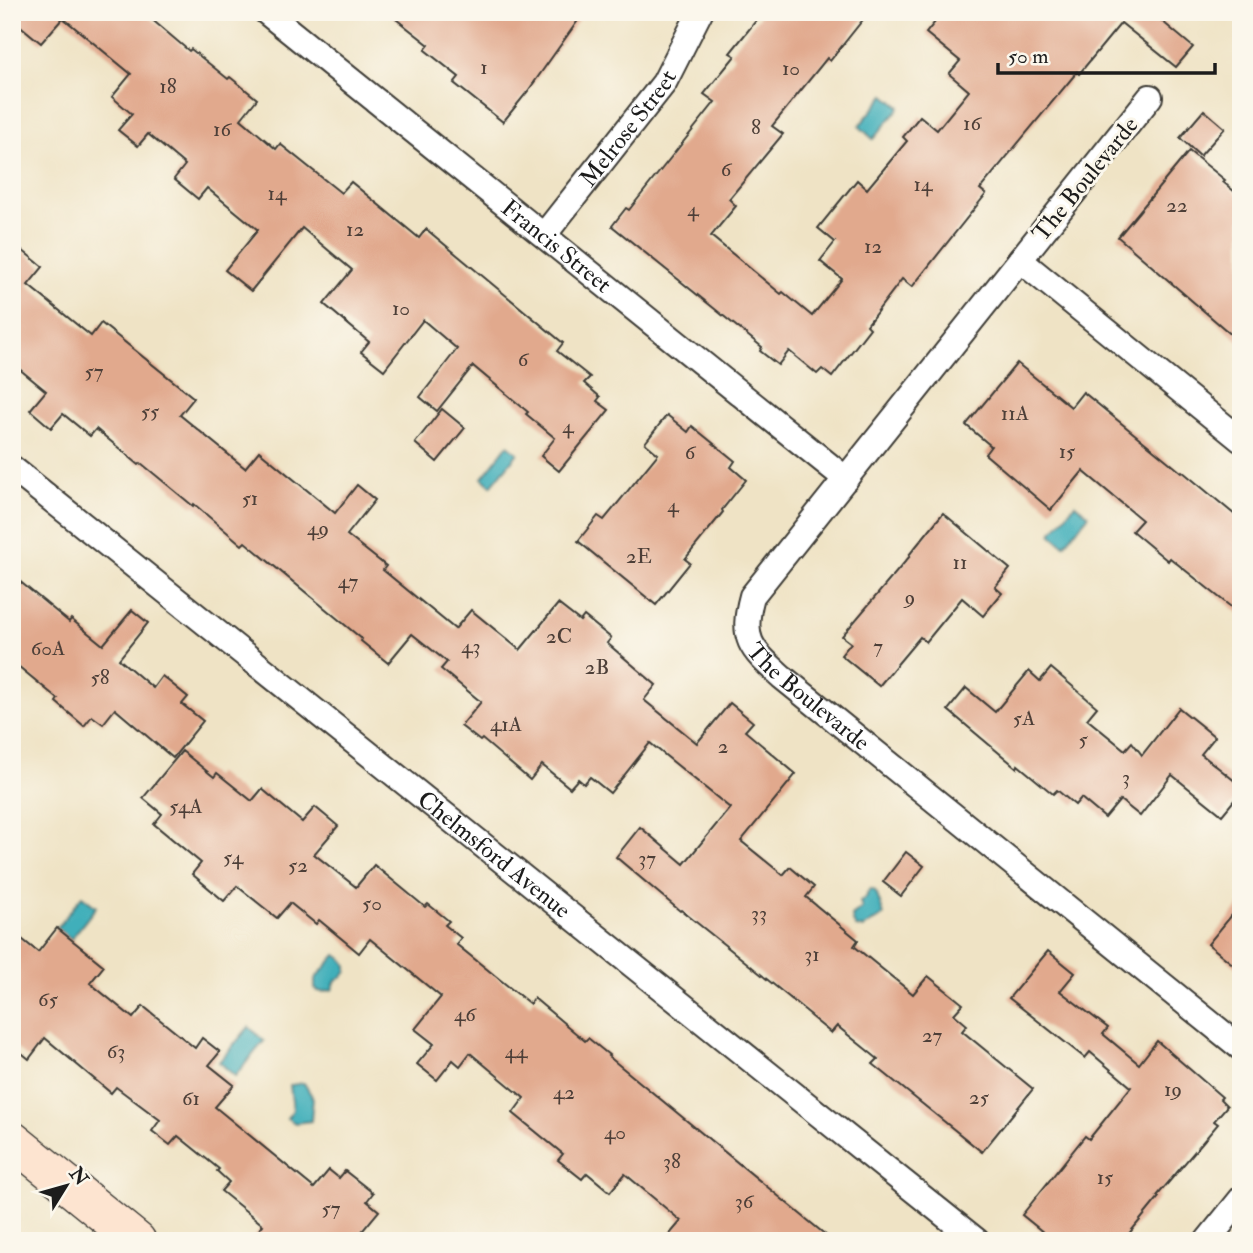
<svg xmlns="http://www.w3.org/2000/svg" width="1253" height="1253" font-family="'IM FELL Double Pica',serif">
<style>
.water{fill:#3fafba;stroke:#2e666b;stroke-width:2}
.building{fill:#e1a98d}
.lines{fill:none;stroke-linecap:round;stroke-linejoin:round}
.street-casing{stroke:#3c3a35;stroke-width:28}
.secondary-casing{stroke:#3c3a35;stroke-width:40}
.street{stroke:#fff;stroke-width:24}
.secondary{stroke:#fde4d0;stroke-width:37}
.labels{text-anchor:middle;stroke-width:6;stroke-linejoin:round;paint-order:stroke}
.number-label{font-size:21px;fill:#4d3f38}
.street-label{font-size:24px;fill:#1c1c1c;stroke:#fbf7ec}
</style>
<rect width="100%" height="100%" fill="#fbf7ec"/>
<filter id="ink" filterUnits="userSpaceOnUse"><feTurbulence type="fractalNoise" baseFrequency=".0143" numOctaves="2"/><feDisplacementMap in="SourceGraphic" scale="14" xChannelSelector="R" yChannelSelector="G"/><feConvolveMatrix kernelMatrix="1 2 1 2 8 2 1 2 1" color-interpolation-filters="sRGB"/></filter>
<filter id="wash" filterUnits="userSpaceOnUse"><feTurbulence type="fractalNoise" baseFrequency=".00686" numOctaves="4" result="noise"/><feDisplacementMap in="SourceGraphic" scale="28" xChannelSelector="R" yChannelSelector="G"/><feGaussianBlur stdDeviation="1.57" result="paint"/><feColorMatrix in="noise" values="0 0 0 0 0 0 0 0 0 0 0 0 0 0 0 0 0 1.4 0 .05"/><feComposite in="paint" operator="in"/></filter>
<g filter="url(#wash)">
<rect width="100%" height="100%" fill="#efe3c5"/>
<g class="water">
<path d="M885,95l15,12 -27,32 -14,-13z"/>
<path d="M508,445l10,8 -27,33 -9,-8z"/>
<path d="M1075,504l14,11 -25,30 -13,-11z"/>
<path d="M871,889l3,1 2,2 8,23 -7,5 -5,2 -8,6 -8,-1 -3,-5 -1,-6 10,-8 -2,-6 7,-6v-3z"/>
<path d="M82,896l14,11 -25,32 -14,-11z"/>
<path d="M336,955c14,7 16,19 0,25l-4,10 -9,2 -5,-1 -3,-3v-9z"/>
<path d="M249,1027l15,14 -29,35 -16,-14z"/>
<path d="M304,1083l9,15 -2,23 -16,2 -8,-5 6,-8 -3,-25z"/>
</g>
<g id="blocks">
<g class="building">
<path d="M12,12h131l46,39 2,-2 37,30 2,-2 27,22 -16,20 35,30 4,-5 61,49 10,-11 68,56 7,-9 137,114 -6,8 33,26 -6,6 16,14 -3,4 12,9 -50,61 -18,-15 14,-18 -29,-24 2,-2 -55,-46 -36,45 -17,-14 37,-48 -34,-29 -39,50 -23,-18 8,-10 -45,-38 28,-34 -50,-42 -51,63 -26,-21 33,-40 -51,-42 -9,11 -24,-20 11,-14 -37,-31 -10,12 -20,-16 14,-16 -20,-17 19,-23 -68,-56 -22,25 -29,-24z"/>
<path d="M387,12h197l-56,79 -25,31 -49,-39 5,-6 -34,-27 4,-5z"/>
<path d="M763,12h106l-39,49 -3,-3 -55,68 11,8 -54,65 7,7 -25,30 70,58 2,-2 29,24 30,-37 -22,-18 15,-19 -17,-14 39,-48 10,9 40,-48 -4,-4 17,-21 17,14 32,-39 -20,-17 11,-13 -34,-28 17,-21h208l42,35 -17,20 -55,-44 -42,51 -2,-2 -97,117 6,5 -74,93 -10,-8 -35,46 3,3 -38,49 -10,-8 -5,5 -28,-23 -11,14 -18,-14 2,-4 -150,-121 14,-18 3,2 86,-108 -11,-8 31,-38 -5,-3z"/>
<path d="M1204,110l21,18 -25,28 -20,-18z"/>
<path d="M1189,151l36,29 -2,2 18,15v146l-123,-106z"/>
<path d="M12,242l31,25 -15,18 63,51 10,-13 93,75 -14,17 65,53 14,-17 76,62 22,-28 18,15 -28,35 39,31 -3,4 72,59 16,-19 49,40 38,-46 22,17 4,-5 27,22 -4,5 49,42 -12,15 53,43 33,-40 23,19 -8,9 51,43 -55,67 42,34 7,-8 24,20 -8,10 52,43 -4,6 59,48 15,-18 35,28 -9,10 13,11 -5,6 71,58 -51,63 -109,-88 5,-5 -41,-33 -6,7 -21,-17 1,-1 -80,-65 -50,-40 -1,1 -64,-54 24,-30 44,37 46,-56 -80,-65 -40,50 -20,-16 -6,7 -6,-5 -8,9 -28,-23 -12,15 -48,-41 -2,2 -19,-15 20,-24 -40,-33 6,-7 -35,-28 -24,29 -27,-22 1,-2 -117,-97 -3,3 -48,-41 -1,2 -52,-43 -2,2 -43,-36 -6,7 -27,-22 -12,14 -21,-18 16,-19 -34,-28z"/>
<path d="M1017,363l54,44 12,-15 98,80 1,-1 59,49v95l-71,-57 -2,3 -36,-30 10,-11 -59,-49 -32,39 -66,-56 6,-8 -25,-21z"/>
<path d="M442,409l23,19 -28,34 -22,-19z"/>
<path d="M667,415l21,17 4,-6 43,35 -4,6 15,13 -24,30 1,2 -38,47 5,4 -34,42 -78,-64 20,-25 6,4 54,-66 -13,-11z"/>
<path d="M943,513l67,56 -15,18 7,6 -19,23 -21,-18 -36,44 -6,-5 -41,49 -38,-31 10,-12 -9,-7 68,-80 -1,-1z"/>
<path d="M12,575l57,47 2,-3 32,26 29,-35 16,13 -29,36 34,29 9,-12 26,21 -6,7 21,17 -30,37 -58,-49 -12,15 -11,-8 -8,10 -28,-24 2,-3 -46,-38z"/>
<path d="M1051,668l46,39 -10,12 38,31 7,-8 10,13 37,-47 36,29 -14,17 40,32v6l-19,23 -50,-40 -32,41 -20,-16 -15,18 -24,-20 -6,7 -18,-15 -4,4 -35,-29 -1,3 -69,-58 18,-22 29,24 34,-41 11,10z"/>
<path d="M182,751l32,26 3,-4 35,28 10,-12 40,33 13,-15 23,19 -24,28 42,33 18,-22 51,42 3,-3 21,17 -4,4 16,13 -5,6 74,60 4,-6 51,43 3,-3 21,17 -1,1 225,185h-169l17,-20 -56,-47 -15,18 -23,-19 -5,6 -24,-19 5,-6 -50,-41 11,-15 -54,-45 -10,13 -7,-6 -16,20 -20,-16 17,-20 -19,-15 26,-32 -71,-58 -11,14 -40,-33 -3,4 -26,-21 -13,15 -40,-32 -13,15 -32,-27 9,-11 -47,-39 8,-10 -19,-16z"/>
<path d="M906,852l18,14 -23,30 -18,-14z"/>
<path d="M1241,904v67l-33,-27z"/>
<path d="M57,928l47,38 -14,17 43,35 10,-12 52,42 7,-10 18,14 -11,13 25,20 -19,22 99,81 15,-18 10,8 6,-7 28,22 -6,8 12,10 -25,30h-104l13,-16 -42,-34 8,-9 -12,-11 2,-2 -41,-33 -8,9 -18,-14 8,-11 -44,-33 -5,6 -66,-55 -16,21 -17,-14v-114l26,21z"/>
<path d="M1048,951l27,22 -15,18 48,37 -5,6 36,30 18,-23 65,56 -2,2 7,7 -13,15 4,3 -61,72 2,1 -36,44h-69l-32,-26 63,-79 4,3 42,-52 -41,-35 -5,6 -76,-60z"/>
</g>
</g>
</g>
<g filter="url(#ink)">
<use href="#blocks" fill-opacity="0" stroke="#3c3a35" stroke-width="2"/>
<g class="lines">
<defs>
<g id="street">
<path id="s1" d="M266,12l580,467"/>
<path id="s2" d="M1150,97l-398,499c-12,44 -1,53 30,81l459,371"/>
<path id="s3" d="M544,235l120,-152 36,-71"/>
<path d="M1020,260l221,180"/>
<path id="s4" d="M12,468l965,773"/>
<path d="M1207,1241l34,-42"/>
</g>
<path id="secondary" d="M12,1140l125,101"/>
</defs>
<use href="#street" class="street-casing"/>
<use href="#secondary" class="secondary-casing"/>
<use href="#street" class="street"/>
<use href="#secondary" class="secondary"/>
</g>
</g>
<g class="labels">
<g class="number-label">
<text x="484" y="74">1</text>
<text x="791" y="75">10</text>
<text x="168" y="93">18</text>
<text x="972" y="130">16</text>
<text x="756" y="134">8</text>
<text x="222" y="136">16</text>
<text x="726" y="176">6</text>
<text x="923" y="191">14</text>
<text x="277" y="200">14</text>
<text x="1177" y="212">22</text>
<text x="693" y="216">4</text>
<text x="355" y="236">12</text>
<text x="873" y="253">12</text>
<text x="401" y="315">10</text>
<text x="523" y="366">6</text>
<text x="94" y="378">57</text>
<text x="150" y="418">55</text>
<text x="1015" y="420">11A</text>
<text x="568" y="433">4</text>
<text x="1067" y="458">15</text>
<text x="690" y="459">6</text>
<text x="250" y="505">51</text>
<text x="673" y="512">4</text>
<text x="318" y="535">49</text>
<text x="639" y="563">2E</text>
<text x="960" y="569">11</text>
<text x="348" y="588">47</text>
<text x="910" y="604">9</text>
<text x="559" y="643">2C</text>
<text x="471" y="653">43</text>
<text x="878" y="653">7</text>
<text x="48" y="655">60A</text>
<text x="597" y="674">2B</text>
<text x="100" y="684">58</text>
<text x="1024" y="725">5A</text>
<text x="506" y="731">41A</text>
<text x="1083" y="746">5</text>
<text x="723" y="753">2</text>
<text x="1126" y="784">3</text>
<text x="186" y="813">54A</text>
<text x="233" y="864">54</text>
<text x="647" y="865">37</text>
<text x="298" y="872">52</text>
<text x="372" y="910">50</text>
<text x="759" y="920">33</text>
<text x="812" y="961">31</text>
<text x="48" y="1006">65</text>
<text x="465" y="1021">46</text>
<text x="932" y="1042">27</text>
<text x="116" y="1058">63</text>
<text x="516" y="1058">44</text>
<text x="1173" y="1096">19</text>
<text x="564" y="1099">42</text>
<text x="979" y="1104">25</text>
<text x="191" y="1105">61</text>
<text x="615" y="1139">40</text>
<text x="672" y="1168">38</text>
<text x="1105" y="1184">15</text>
<text x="744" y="1208">36</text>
<text x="331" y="1215">57</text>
</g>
<g class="street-label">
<text dy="8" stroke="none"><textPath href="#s3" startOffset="136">Melrose Street</textPath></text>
<text transform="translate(1085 179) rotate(-51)" y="8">The Boulevarde</text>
<text dy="8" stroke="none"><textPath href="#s1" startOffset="373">Francis Street</textPath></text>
<text dy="8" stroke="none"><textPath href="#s2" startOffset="765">The Boulevarde</textPath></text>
<text dy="8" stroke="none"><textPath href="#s4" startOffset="618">Chelmsford Avenue</textPath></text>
</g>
</g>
<rect width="1253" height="1253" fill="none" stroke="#fbf7ec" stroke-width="42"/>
<g transform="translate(66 1186) rotate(53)" stroke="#fbf7ec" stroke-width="5" paint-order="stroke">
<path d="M0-5L12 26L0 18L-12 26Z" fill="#1c1c1c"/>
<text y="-10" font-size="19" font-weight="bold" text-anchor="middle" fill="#1c1c1c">N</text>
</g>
<path d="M998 63v10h217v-10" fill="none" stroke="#1c1c1c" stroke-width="3.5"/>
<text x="1008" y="63" font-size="21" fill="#1c1c1c" stroke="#fbf7ec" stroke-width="5" paint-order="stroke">50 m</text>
</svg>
